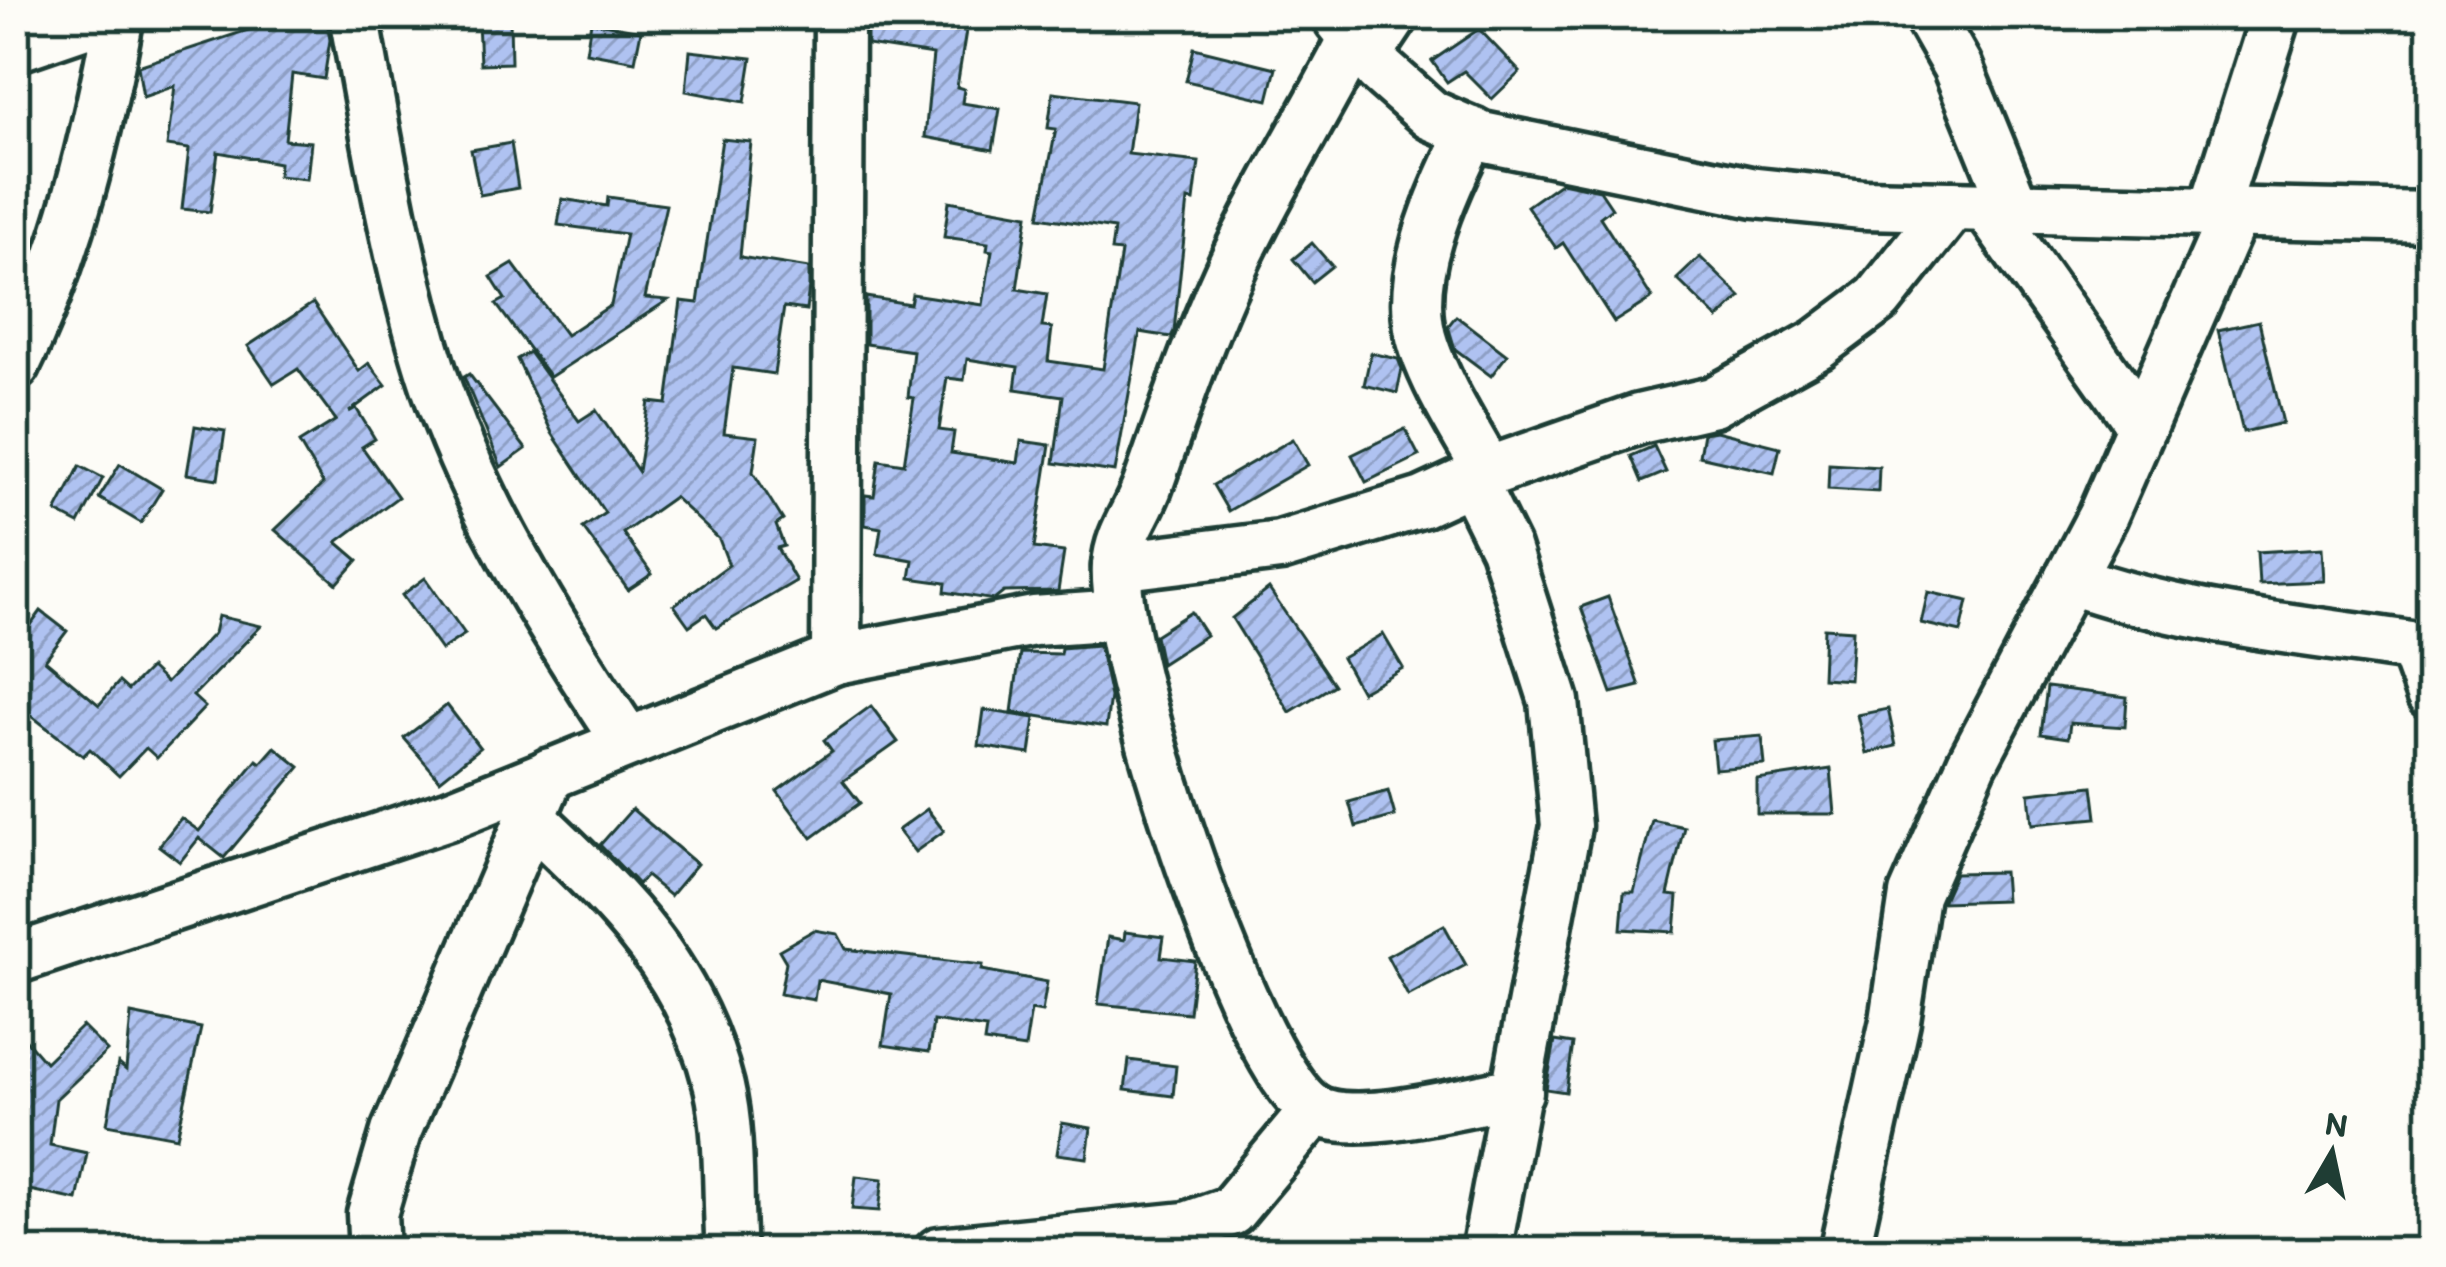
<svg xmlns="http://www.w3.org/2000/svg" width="2446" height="1267" font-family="Itim,sans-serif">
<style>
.building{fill:url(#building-hatch);stroke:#1f3d34;stroke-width:3}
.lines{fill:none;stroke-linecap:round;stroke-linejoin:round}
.minor-casing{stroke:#1f3d34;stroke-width:57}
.minor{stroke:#fdfcf7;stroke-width:48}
</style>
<defs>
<pattern id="building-hatch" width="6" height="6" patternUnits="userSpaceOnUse" patternTransform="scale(3)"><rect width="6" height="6" fill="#afc2f1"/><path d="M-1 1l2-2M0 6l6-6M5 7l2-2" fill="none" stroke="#8e9fc4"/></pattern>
</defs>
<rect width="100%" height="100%" fill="#fdfcf7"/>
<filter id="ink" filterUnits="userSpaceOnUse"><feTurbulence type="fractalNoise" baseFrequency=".00833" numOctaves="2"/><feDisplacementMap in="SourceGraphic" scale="24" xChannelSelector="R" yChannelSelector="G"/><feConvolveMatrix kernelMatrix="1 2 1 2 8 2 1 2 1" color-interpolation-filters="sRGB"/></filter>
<g filter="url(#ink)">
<g class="building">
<path d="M294,15h32l4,25 -6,39 -32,-5 -7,66 26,2 -4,37 -29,-3 1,-13 -61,-11 -8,60 -28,-3 7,-60 -22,-3 8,-60 -32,11 -5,-31z"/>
<path d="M867,16l99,15 -9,56 7,2 -2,14 38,6 -7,41 -68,-13 8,-82 -66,-10z"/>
<path d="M510,20l1,43 -31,1 -2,-43z"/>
<path d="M591,22l50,9 -6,30 -49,-9z"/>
<path d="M1479,29l41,43 -28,27 -28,-28 -17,11 -15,-21z"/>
<path d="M1194,48l82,20 -8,32 -82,-19z"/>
<path d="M690,51l62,7 -7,44 -59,-11z"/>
<path d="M1053,92l82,10 -7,52 71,8 -5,39 -6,-1 -14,131 -3,6 -31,-5 -25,140 -61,-9 9,-67 -48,-7 3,-22 -51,-8 -3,21 -17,-2 -8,52 15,2 -3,21 67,10 3,-22 29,4 -16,103 30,4 -6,39 -54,1 -10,8 -49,-8 1,-9 -36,-5 3,-18 -36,-6 4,-26 -16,-3v-30l9,1 5,-36 25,4 10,-66 -6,-1 5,-46 -47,-7v-47l44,7 2,-10 71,11 9,-54 -5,-1 1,-7 -44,-6 5,-36 79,14 -11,74 30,5 -5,33 10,1 -4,33 55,8 18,-117 -10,-1 3,-22 -75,-12 17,-88 -8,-1z"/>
<path d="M722,139l29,3 -11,115 69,11v19l-3,23 -22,-3 -10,67 -41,-6 -9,65 34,4 -5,35 30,48 -7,5 8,21 -7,2 19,33 -80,47 -10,-14 -17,12 -15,-21 55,-40 -10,-26 -45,-42 -51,36 29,41 -24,16 -45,-62 22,-15 -53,-80 -35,-74 12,-7 50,69 17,-11 42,61 11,-69 18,2 14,-103 17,2z"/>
<path d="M511,143l7,45 -38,7 -9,-45z"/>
<path d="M1561,182l39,8 12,18 -12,9 52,81 -38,24 -51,-79 -7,5 -29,-42z"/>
<path d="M608,197l58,8 -21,93 23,2 -118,77 -54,-73 9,-5 -14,-22 22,-13 53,71 45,-30 15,-71 -68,-9 4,-26 45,7z"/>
<path d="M1312,243l20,23 -20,16 -19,-23z"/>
<path d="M1700,257l41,40 -23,22 -41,-40z"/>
<path d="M313,303l46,68 10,-8 17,22 -37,27 7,-4 19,31 -13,8 36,50 -61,45 21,18 -21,24 -62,-54 48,-46 -24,-41 37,-23 -38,-51 -24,15 -26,-38z"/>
<path d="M1456,316l51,39 -16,21 -36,-27 -7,-23z"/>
<path d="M2259,321l24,102 -40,9 -25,-102z"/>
<path d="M1371,353l27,6 4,10 -5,24 -33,-8z"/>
<path d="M469,374l57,75 -25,18 -37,-90z"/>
<path d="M195,426l30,5 -7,48 -31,-5z"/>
<path d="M1405,429l14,27 -53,26 -14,-27z"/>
<path d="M1716,431l64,16 -6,26 -75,-17 4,-23z"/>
<path d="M1293,439l15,26 -80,46 -15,-26z"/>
<path d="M1654,446l12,26 -24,10 -11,-26z"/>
<path d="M120,464l42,25 -21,34 -42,-25z"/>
<path d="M1829,464l50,3 -1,25 -50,-3z"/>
<path d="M80,466l23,12 -24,46 -23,-12z"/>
<path d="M2322,548l2,33 -65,3 -2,-32z"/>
<path d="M425,578l40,56 -24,16 -39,-55z"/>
<path d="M1269,589l65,96 -44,27 -58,-94z"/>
<path d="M1928,592l40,9 -7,31 -40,-9z"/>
<path d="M1608,597l32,89 -28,7 -31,-86z"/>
<path d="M41,611l26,20 -22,29 54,45 20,-23 9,8 22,-22 16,15 48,-50 4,-17 43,10 -68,70 12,11 -48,51 -11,-10 -27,28 -29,-27 -7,7 -68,-53v-56z"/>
<path d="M1191,612l15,23 -45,29 -6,-29z"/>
<path d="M1824,628l29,2 -3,50 -28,-2z"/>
<path d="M1383,634l20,34 -42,24 -19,-34z"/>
<path d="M1099,645l11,52 -4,30 -94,-15 8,-59 40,1 1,-6z"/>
<path d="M2047,687l80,10 -2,30 -55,-4 -2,15 -27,-4z"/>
<path d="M447,705l33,43 -40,32 -36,-42z"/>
<path d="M871,706l27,36 -55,39 17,22 -48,35 -35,-47 55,-40 -8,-11z"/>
<path d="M1888,709l8,37 -29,7 -9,-38z"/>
<path d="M984,710l51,8 -5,36 -51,-8z"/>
<path d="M1762,736l3,29 -50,4 -3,-29z"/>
<path d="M275,747l25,20 -76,91 -25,-20 -19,24 -21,-16 22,-28 18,13 58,-71 4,3z"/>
<path d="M1831,769l4,45h-78v-34z"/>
<path d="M2093,786l4,32 -65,6 -3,-31z"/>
<path d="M1388,791l7,25 -39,11 -7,-25z"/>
<path d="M632,809l65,55 -27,32 -24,-20 -8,8 -38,-39z"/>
<path d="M927,809l17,22 -29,21 -17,-22z"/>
<path d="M1652,820l32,7 -16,68 10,1 -3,36 -54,-3 3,-37h10z"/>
<path d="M2003,872l2,28 -63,2 13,-29z"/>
<path d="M1444,925l22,40 -58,31 -21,-40z"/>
<path d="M814,930l24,4 8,15 137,16 -1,5 65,12 -5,30 -11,-2 -6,38 -41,-6 2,-13 -53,-8 -4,31 -46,-7 8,-51 -74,-14 -3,20 -34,-6 6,-32 -7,-12z"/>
<path d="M1125,932l39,5 -3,20 34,4 -6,52 -91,-9 10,-67 16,3z"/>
<path d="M131,1014l70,14 -24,109 -70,-13 11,-61 8,7z"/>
<path d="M82,1026l25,25 -51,48 -6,46 37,8 -10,47 -62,-13v-160l30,35z"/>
<path d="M1555,1041l18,3 -7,48 -20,-3z"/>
<path d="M1129,1060l47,6 -3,30 -48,-6z"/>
<path d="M1062,1123l29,5 -4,30 -30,-4z"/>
<path d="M856,1176l27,3 -4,32 -27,-2z"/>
</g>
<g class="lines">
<defs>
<g id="minor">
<path d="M354,15c22,119 41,241 77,356 42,132 120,256 196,370"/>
<path d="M1928,15l29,51 58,142"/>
<path d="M1339,19l40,50 52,46 51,22 273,56 108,11 568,13"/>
<path d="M1355,36c-33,65 -71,127 -104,192 -42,80 -72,169 -102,254 -10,30 -30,51 -32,84 -6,86 125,495 195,542 39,26 158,-9 206,-16"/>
<path d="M15,47l93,-32"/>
<path d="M1368,54l26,-39"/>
<path d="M1472,132c-29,60 -72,146 -48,215 15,44 42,84 64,125"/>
<path d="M1987,207l155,219"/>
<path d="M2213,213l63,-198"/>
<path d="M15,365c54,-110 82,-230 104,-350"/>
<path d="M1471,479l34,69 49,153 12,125 -80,426"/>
<path d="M1117,566l163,-20 143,-44 65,-30 151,-53 74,-17 105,-58 60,-45 74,-93"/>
<path d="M2069,579c119,42 239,51 362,70"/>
<path d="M2414,647l17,47"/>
<path d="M836,659l3,-644"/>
<path d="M532,819c86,82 157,147 187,267 12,52 8,113 12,166"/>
<path d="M15,959l436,-145 385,-155 198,-38 86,-6"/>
<path d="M374,1252l-2,-38 24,-82 154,-359"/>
<path d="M939,1252l247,-25 45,-16 84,-101"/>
<path d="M1844,1252l51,-231 19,-126 58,-132 130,-246 132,-303"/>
</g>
</defs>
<use href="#minor" class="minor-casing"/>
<use href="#minor" class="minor"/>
</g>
</g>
<rect width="2446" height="1267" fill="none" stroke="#fdfcf7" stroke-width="60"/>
<rect x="30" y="30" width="2386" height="1207" fill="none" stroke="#1f3d34" stroke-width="4.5" filter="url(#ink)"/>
<g transform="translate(2332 1153) rotate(9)" stroke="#fdfcf7" stroke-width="9" paint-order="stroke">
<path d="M0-9L21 45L0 30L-21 45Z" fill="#1f3d34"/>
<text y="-18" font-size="33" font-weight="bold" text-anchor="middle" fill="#1f3d34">N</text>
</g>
</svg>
